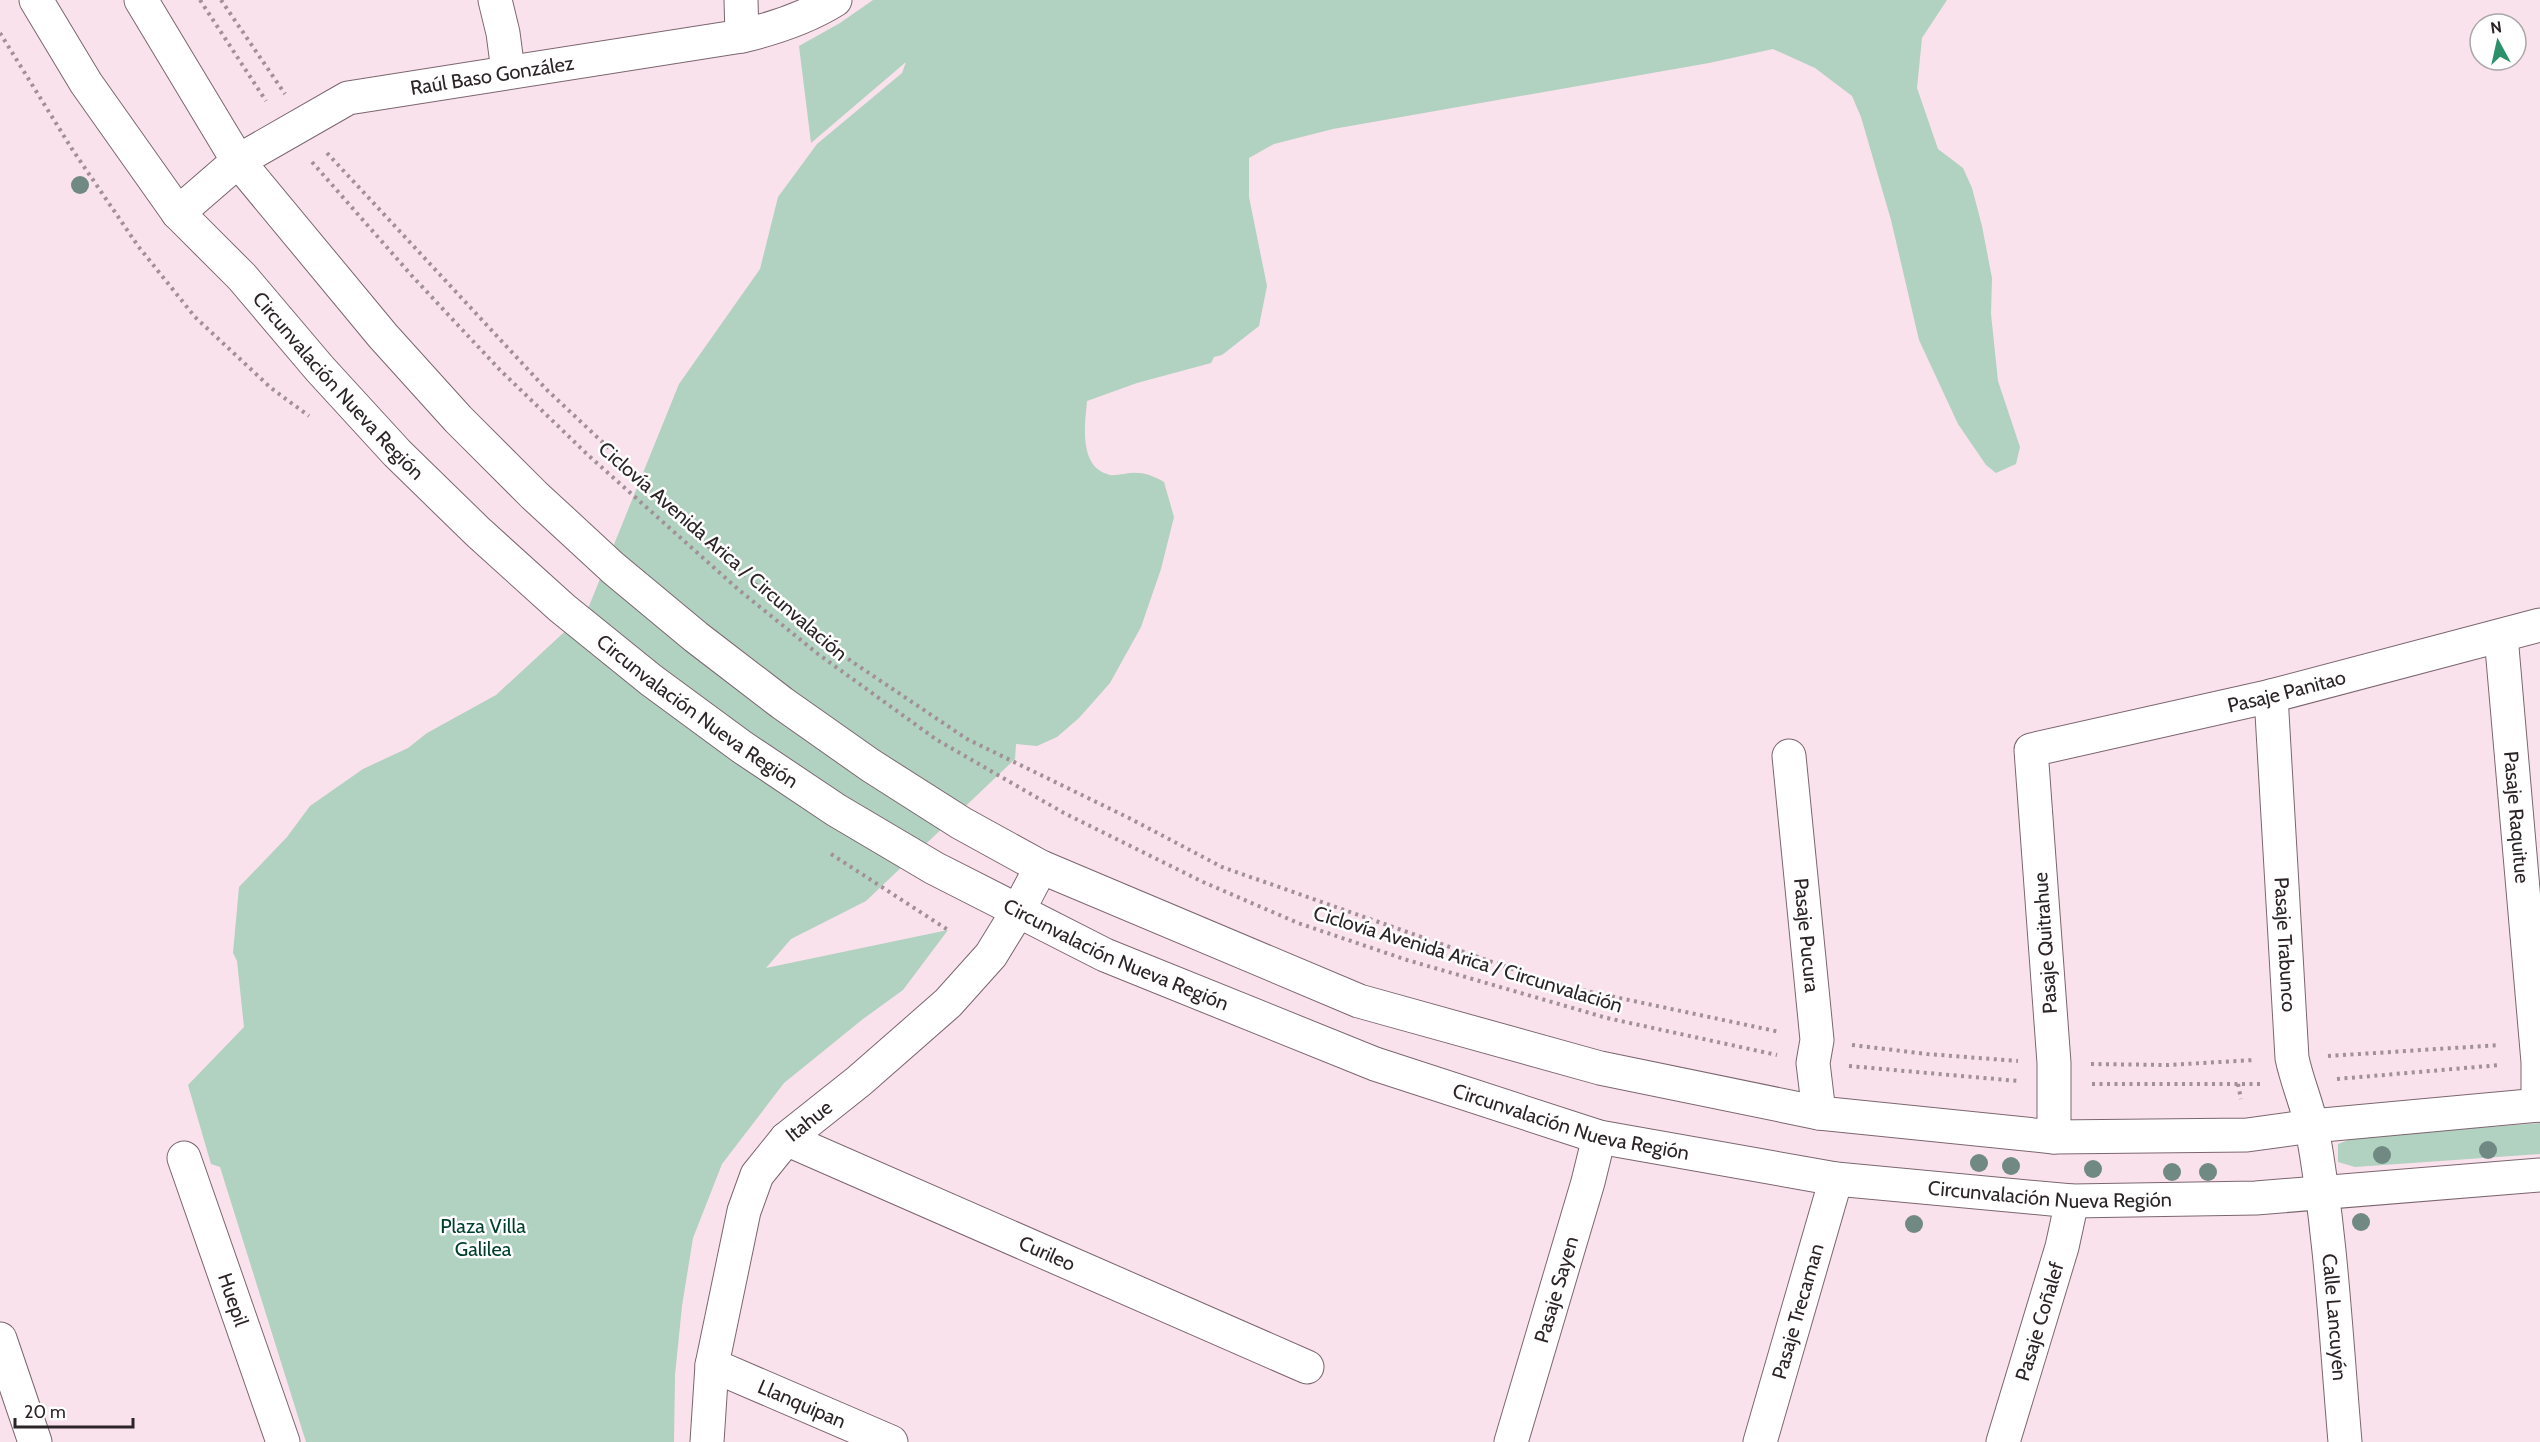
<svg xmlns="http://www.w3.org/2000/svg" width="2540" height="1442" font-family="Cabin,sans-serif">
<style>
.green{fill:#b1d1c1}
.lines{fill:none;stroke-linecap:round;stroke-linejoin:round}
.minor-casing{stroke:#7b666f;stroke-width:35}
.path{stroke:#a19097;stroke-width:4;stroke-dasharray:3 4.5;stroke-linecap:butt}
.minor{stroke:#fff;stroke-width:33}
.tree{fill:#708982}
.labels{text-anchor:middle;stroke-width:5;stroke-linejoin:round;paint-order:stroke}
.street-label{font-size:20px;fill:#2c2427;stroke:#fff}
.park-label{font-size:20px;fill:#00402b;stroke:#fff}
</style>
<rect width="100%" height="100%" fill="#fae2ec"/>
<g class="green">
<path d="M873,0h1074l-25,38 -5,50 21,61 25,19 9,20 10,38 10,52 -1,36 7,67 22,66 -4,17 -20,9 -10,-8 -28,-41 -39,-84 -28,-120 -30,-103 -9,-21 -37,-28 -42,-19 -64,14 -376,66 -59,15 -25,14v39l18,89 -8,40 -37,29 -8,2 -3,6 -74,20 -50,18c-2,23 -9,67 23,74 3,1 10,-1 14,-1 15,-3 26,0 40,8l10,35 -13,52 -20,58 -31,56 -31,35 -22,19 -20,9 -21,-2 -1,15 -149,142 -75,38 -25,29 182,-38 -45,60 -40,29 -79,64 -62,81 -29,74 -11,68 -7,69 -1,67h-368l-86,-275 -9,-3 -23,-79 56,-58 -7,-66 -4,-8 6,-66 48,-50 23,-31 53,-37 45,-21 19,-15 69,-38 91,-84 92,-227 81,-115 18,-72 39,-53 85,-71 4,-11 -95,81 -12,-97 41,-23z"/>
<path d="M2540,1123v31l-185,13 -17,-5v-18l18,-7z"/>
</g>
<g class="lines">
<defs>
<g id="minor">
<path id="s1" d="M36,0l50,83 92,130 64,64 78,92 77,84 81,79 84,76 89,72 91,67 94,63 98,58 171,87 270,109 224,73 237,42 236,22 184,-3 284,-23"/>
<path d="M141,0l97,161 145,175 75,83 76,76 79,73 83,69 86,66 88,62 91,58 80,44 318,134 241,67 219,45 235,24 193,-2 65,-9 228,-21"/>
<path d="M495,0l8,33 5,38"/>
<path d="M741,0l1,36"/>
<path id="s2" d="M178,213l60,-52 110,-63 394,-62c34,-8 64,-18 93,-36"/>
<path id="s3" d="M2501,636l37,426v43"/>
<path id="s4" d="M2271,696l21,362c5,24 15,46 20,70 19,104 24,209 33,314"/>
<path id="s5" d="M1789,756l28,284 -4,23 6,50"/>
<path id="s6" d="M2054,1137v-74l-23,-313 240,-54 269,-71"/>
<path id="s7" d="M786,1139l521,228"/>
<path id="s8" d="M184,1158l99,284"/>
<path d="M0,1339l35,103"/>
<path id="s9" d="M712,1365l179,77"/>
<path id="s10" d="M707,1442l5,-77 32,-154 13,-36 29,-36 73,-58 89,-78 43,-48 27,-44 23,-44"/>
<path id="s11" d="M1511,1442l77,-260 11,-45"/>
<path id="s12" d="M1760,1442l76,-263"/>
<path id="s13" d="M2003,1442l59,-195 10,-46"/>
</g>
</defs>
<use href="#minor" class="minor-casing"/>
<g class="path">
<path d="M200,0l66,101"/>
<path d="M221,0l64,94"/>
<path d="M0,33l72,116 66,97 57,71 76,71 38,28"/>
<path d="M327,153l220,237 66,62 90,90 148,119 116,78 162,79 93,49 336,118 222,47"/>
<path d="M312,162l101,115 86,92 90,87 150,134 79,64 119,86 127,73 139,69 95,41 109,37 200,58 170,37"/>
<path d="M831,854l117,76"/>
<path d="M1852,1045l75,9 91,7"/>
<path d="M2328,1056l172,-11"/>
<path d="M2091,1064l77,1 86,-5"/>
<path d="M1849,1066l169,15"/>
<path d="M2337,1079l163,-14"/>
<path d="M2092,1084h169"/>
<path d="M2238,1084l3,15"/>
</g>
<use href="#minor" class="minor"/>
</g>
<g class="tree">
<circle cx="80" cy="185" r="9"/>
<circle cx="2488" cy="1150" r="9"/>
<circle cx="2382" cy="1155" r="9"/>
<circle cx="1979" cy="1163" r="9"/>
<circle cx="2011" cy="1166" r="9"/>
<circle cx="2093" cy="1169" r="9"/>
<circle cx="2172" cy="1172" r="9"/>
<circle cx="2208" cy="1172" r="9"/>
<circle cx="2361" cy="1222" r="9"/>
<circle cx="1914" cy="1224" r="9"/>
</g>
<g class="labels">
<g class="street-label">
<text dy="7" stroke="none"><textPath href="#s2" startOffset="352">Raúl Baso González</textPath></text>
<text dy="7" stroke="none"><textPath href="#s1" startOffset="492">Circunvalación Nueva Región</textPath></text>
<text transform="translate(723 551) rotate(41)" y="7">Ciclovía Avenida Arica / Circunvalación</text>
<text dy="7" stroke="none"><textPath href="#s6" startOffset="650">Pasaje Panitao</textPath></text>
<text dy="7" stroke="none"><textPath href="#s1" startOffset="978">Circunvalación Nueva Región</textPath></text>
<text dy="7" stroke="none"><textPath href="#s3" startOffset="182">Pasaje Raquitue</textPath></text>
<text dy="7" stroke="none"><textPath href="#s5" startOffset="180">Pasaje Pucura</textPath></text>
<text transform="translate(2045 943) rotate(-94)" y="7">Pasaje Quitrahue</text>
<text dy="7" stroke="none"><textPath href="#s4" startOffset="249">Pasaje Trabunco</textPath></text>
<text dy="7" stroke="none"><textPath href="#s1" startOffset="1464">Circunvalación Nueva Región</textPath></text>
<text transform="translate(1468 959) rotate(17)" y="7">Ciclovía Avenida Arica / Circunvalación</text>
<text dy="7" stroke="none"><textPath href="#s10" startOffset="348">Itahue</textPath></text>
<text dy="7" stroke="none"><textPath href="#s1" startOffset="1950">Circunvalación Nueva Región</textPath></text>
<text dy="7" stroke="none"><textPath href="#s1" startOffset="2436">Circunvalación Nueva Región</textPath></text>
<text dy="7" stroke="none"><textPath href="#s7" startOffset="285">Curileo</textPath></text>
<text dy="7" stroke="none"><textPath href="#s11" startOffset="159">Pasaje Sayen</textPath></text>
<text dy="7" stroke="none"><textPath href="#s8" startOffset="150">Huepil</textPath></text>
<text dy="7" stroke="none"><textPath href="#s12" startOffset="136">Pasaje Trecaman</textPath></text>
<text dy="7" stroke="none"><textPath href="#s4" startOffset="626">Calle Lancuyén</textPath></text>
<text dy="7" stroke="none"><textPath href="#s13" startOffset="126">Pasaje Coñalef</textPath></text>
<text dy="7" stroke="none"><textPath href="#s9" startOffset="98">Llanquipan</textPath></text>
</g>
<g class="park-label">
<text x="483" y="1233">Plaza Villa<tspan x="483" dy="23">Galilea</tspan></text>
</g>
</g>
<g transform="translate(2498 42) rotate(352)"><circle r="28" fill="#ffffff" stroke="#aba7a9" stroke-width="1.5"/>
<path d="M0-4.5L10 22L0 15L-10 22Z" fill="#2b906b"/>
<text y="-9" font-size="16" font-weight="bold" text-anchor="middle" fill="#2c2427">N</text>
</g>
<path d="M15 1418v9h118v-9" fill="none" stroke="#2c2427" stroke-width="3"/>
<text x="24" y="1418" font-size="18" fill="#2c2427" stroke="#ffffff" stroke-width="4.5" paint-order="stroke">20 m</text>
</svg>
